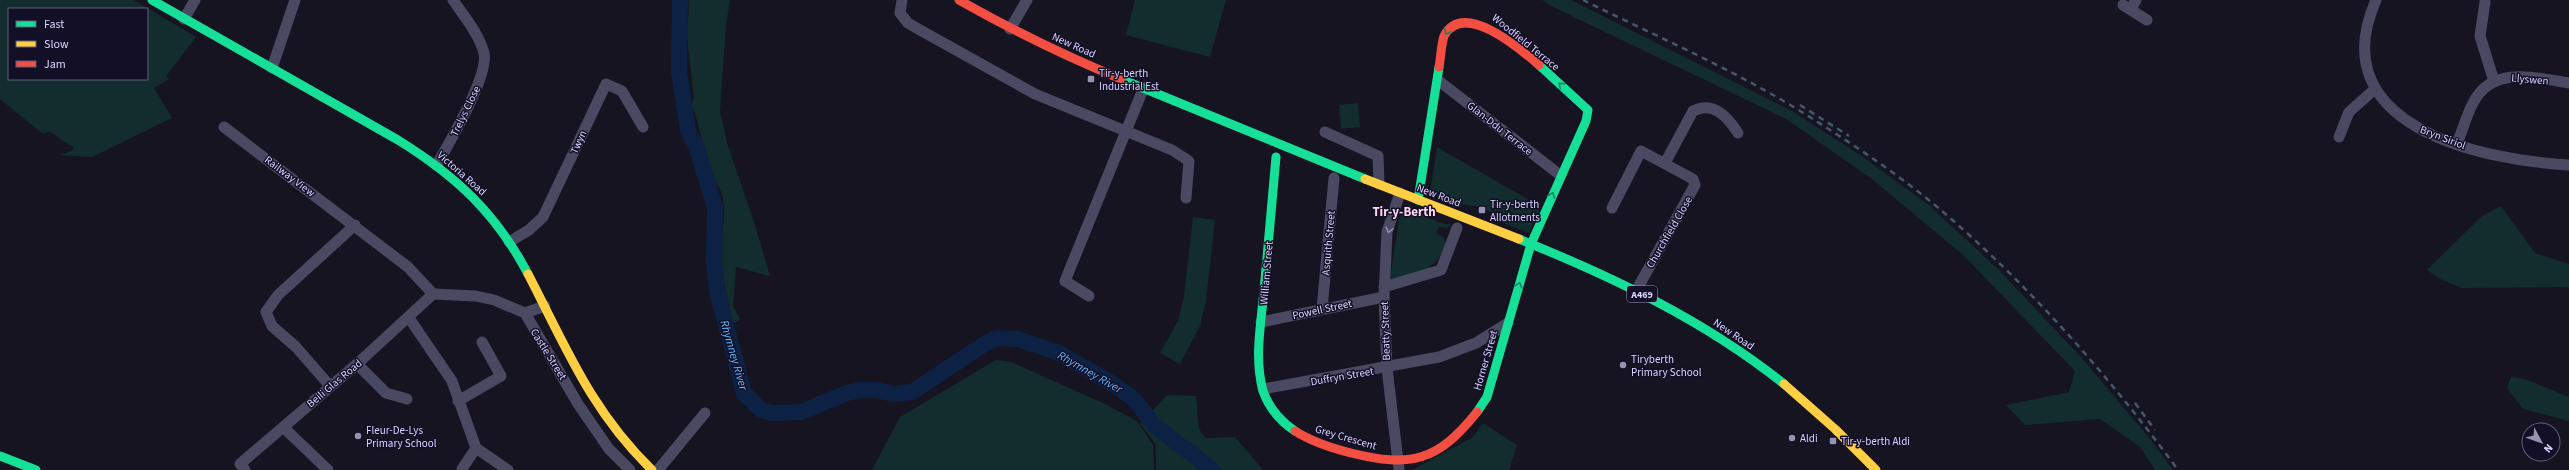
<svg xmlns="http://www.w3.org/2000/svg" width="2569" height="470" font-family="'Source Sans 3',sans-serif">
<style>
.green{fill:#132c2d;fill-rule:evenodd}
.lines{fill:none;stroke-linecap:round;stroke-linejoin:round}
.river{stroke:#0d2144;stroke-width:16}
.street{stroke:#4a4962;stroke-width:11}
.fast{stroke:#16e098;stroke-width:9}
.slow{stroke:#ffcf43;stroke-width:9}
.jam{stroke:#f24e42;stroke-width:9}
.rail{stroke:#43596b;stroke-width:2.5;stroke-dasharray:6 5;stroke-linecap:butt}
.oneway{stroke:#158265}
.oneway2{stroke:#928eb0}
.poi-dot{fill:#9591b1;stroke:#130f26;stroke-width:1.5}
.labels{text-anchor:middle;stroke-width:3;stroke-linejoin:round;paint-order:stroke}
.shield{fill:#130f26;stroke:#9e99be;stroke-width:1}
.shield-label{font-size:10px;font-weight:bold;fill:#d9d4ff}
.street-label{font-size:11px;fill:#d9d4ff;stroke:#130f26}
.poi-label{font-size:11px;fill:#d9d4ff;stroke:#130f26;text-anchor:start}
.water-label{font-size:12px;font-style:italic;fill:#62b6ff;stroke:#130f26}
.quarter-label{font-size:13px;font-weight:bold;fill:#ffd6f0;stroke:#130f26}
</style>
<rect width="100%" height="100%" fill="#161421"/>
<g class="green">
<path d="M0,0h134l62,37 -30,39 3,3 -15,9 18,30 -80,39 -32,-2 11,-4 3,-3 -24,-16 -7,2 -43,-35zM9,9h138v70h-138z"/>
<path d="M689,0h41l-4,25 -6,86 7,32 27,79 16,54 -34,-9 -3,39 7,13 -7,5c-5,-23 -11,-46 -12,-70 0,-24 11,-58 -9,-76l-17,-65 -5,-9 4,-5 -7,-62z"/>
<path d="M1135,0h91l-16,57 -84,-22z"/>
<path d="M1542,0h29l221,111 71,46 67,49 69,64 82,87 70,83 22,30h-18l-15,-23 -40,-28 -75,6 -19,-20 63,-13 6,-21 -113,-117 -90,-75 -86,-60 -233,-112z"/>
<path d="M1358,103l2,24 -19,2 -2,-24z"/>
<path d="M1437,147l104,60 -12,26 -26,-10 -6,-7 -17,-9 -26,-4 -24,-10z"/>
<path d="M1409,204c11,11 27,20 42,20l-4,4 -8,-1 -3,6 8,5 2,7c-14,29 -26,27 -56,34l9,-60z"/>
<path d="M2501,206l34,47 34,11v23l-107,1 -22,-9 -13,-9 55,-54z"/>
<path d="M1193,217l22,3 -9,81 -6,25 -20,38 -20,-11 18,-32 6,-24z"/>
<path d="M996,360l15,2 94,42 32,17 16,24 1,25h-282l28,-53z"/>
<path d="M2511,377l14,2 44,18v24l-46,-12 -16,-21z"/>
<path d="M1167,395l29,1 3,33 7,9 29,-1 28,33h-107v-26l-16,-20z"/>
<path d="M1483,423l34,22 -8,25h-97l61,-33z"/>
</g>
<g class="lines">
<path class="river" d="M680,0l-1,72 9,59 8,15 19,61 -1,55 3,29 27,102 17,17 12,3 28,-1 46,-19 13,-3h16l17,4 19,-2 71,-47 14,-7 21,1 41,14 54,31 21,15 21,27 58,44"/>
<g class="street">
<path d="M902,0l-2,13 8,10 12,7 115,64 137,56 17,11 -3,37"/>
<path d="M2376,0c-55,125 102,160 193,165"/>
<path d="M2485,2l-5,34 14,45"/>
<path d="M2123,5l24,15"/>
<path d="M2131,9l5,-9"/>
<path d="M184,19l11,-19"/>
<path d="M1010,29l17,-29"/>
<path d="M272,68l23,-68"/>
<path d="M1439,81l121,94"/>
<path d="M224,127l184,140 25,27"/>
<path d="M1325,132l53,24 1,28"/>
<path d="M2339,137l10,-25 26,-23"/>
<path d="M2457,143c6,-13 9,-27 16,-40 19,-38 62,-25 96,-20"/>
<path d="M1665,163l28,-52c20,-10 34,5 45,22"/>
<path d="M437,165c12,-23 52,-88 47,-112 -5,-19 -20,-37 -31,-53"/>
<path d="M1612,208l29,-57 52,28 2,6 -59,106"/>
<path d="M509,242l20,-12 14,-13 63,-133 16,7 21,36"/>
<path d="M1384,287l57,-17 16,-42"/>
<path d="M433,294l43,2 18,4 31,13 53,91 31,45 21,21"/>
<path d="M1089,296l-24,-15 79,-194"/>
<path d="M1322,309l12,-131"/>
<path d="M525,313l20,-7"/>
<path d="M409,318l43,63 24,67 32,22"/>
<path d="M1261,322l123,-25"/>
<path d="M357,364l29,29 21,6"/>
<path d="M330,386l-34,-39 -24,-21 -6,-14 12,-17 77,-70"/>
<path d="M1263,389l176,-32 37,-14 32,-20"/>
<path d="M458,401l43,-25 -19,-34"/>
<path d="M283,427l45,43"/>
<path d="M462,469l14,-21"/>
<path d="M245,470l-5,-6 117,-100 76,-70"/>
<path d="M658,470l47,-57"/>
<path d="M1399,470l-12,-102 -3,-71 3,-65 13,-39"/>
</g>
<g class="fast">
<path d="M152,0l246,140c58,36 98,73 130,134"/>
<path d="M1121,79l244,100"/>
<path d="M1276,157c-4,45 -8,89 -12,134 -3,33 -10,67 -1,100 6,17 17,30 32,40"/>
<path d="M1418,200l21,-133"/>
<path d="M1519,239c94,38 185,81 265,145"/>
<path d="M1477,412l10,-15 44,-153 55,-123 2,-11 -49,-45"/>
<path d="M0,456l36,14"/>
</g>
<g class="slow">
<path d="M1365,179l154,60"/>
<path d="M528,274c38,73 63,137 124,196"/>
<path d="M1784,384l51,45 41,41"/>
</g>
<g class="jam">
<path d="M959,0c53,30 106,56 162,79"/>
<path d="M1439,67c2,-10 2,-22 5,-31 19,-36 74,11 95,29"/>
<path d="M1295,431c17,11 36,17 56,22 60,15 87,8 126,-41"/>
</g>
<g class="rail">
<path d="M1583,0c75,37 160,74 230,119 39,25 80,52 117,82 94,78 175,170 248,269"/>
<path d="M1800,105l49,31"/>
<path d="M2135,403l20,27"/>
</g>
</g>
<defs><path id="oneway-chevron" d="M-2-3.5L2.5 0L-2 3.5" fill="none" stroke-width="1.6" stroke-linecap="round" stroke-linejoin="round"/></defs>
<g class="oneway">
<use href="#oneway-chevron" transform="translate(1447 32) rotate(118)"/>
<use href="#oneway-chevron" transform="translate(1561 85) rotate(-139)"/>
<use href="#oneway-chevron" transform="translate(1552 195) rotate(-67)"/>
<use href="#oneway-chevron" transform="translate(1519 285) rotate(-74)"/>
</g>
<use class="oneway2" href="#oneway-chevron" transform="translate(1389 230) rotate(104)"/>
<g class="poi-dot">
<rect x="1087" y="75" width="8" height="8" rx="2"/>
<rect x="1478" y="206" width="8" height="8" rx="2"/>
<circle cx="1623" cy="365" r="4"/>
<circle cx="358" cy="436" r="4"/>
<circle cx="1792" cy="438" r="4"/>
<rect x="1829" y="437" width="8" height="8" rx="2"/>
</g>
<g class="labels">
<rect class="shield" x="1627" y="286" width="30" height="16" rx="3"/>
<g class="shield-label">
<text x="1642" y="298">A469</text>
</g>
<g class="street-label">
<text transform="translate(1526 42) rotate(39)" y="4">Woodfield Terrace</text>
<text transform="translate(1074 45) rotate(24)" y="4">New Road</text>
<text transform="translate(2530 79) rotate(5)" y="4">Llyswen</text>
<text transform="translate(465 111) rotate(-64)" y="4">Trelys Close</text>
<text transform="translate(1500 128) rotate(38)" y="4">Glan-Ddu Terrace</text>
<text transform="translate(2443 137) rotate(21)" y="4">Bryn Siriol</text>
<text transform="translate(578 142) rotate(-66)" y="4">Twyn</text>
<text transform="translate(462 173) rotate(41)" y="4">Victoria Road</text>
<text transform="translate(290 176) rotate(37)" y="4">Railway View</text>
<text transform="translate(1439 195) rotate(21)" y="4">New Road</text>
<text transform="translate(1669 232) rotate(-60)" y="4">Churchfield Close</text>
<text transform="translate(1328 243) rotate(-85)" y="4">Asquith Street</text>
<text transform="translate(1266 273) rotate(-85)" y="4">William Street</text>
<text transform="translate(1322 309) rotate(-12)" y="4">Powell Street</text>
<text transform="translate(1385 331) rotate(-92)" y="4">Beatty Street</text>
<text transform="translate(1734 334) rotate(34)" y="4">New Road</text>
<text transform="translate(549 354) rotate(58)" y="4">Castle Street</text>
<text transform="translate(1485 360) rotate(-74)" y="4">Horner Street</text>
<text transform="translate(1342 376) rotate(-10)" y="4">Duffryn Street</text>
<text transform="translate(334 383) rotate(-40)" y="4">Beili Glas Road</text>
<text transform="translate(1346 437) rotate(16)" y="4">Grey Crescent</text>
</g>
<g class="poi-label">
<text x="1099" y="77">Tir-y-berth<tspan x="1099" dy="13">Industrial Est</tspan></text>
<text x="1490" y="208">Tir-y-berth<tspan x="1490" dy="13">Allotments</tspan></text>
<text x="1631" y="363">Tiryberth<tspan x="1631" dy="13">Primary School</tspan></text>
<text x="366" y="434">Fleur-De-Lys<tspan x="366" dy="13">Primary School</tspan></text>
<text x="1800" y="442">Aldi</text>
<text x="1841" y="445">Tir-y-berth Aldi</text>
</g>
<g class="water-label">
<text transform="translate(734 355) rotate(74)" y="4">Rhymney River</text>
<text transform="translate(1090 372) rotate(30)" y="4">Rhymney River</text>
</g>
<g class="quarter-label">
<text x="1404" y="216">Tir-y-Berth</text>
</g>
</g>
<rect x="8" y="8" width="140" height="72" fill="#130f26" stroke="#625e7d"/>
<rect x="16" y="21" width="20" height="6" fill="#16e098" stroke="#625e7d"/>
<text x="44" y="28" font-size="12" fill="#d9d4ff">Fast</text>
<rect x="16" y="41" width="20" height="6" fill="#ffcf43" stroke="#625e7d"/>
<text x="44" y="48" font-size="12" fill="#d9d4ff">Slow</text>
<rect x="16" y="61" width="20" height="6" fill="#f24e42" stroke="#625e7d"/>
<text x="44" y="68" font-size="12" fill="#d9d4ff">Jam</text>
<g transform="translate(2541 442) rotate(131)"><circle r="19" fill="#130f26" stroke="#625e7d"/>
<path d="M0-3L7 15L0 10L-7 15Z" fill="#9591b1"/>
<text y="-6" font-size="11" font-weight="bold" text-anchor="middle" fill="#d9d4ff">N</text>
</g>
</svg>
